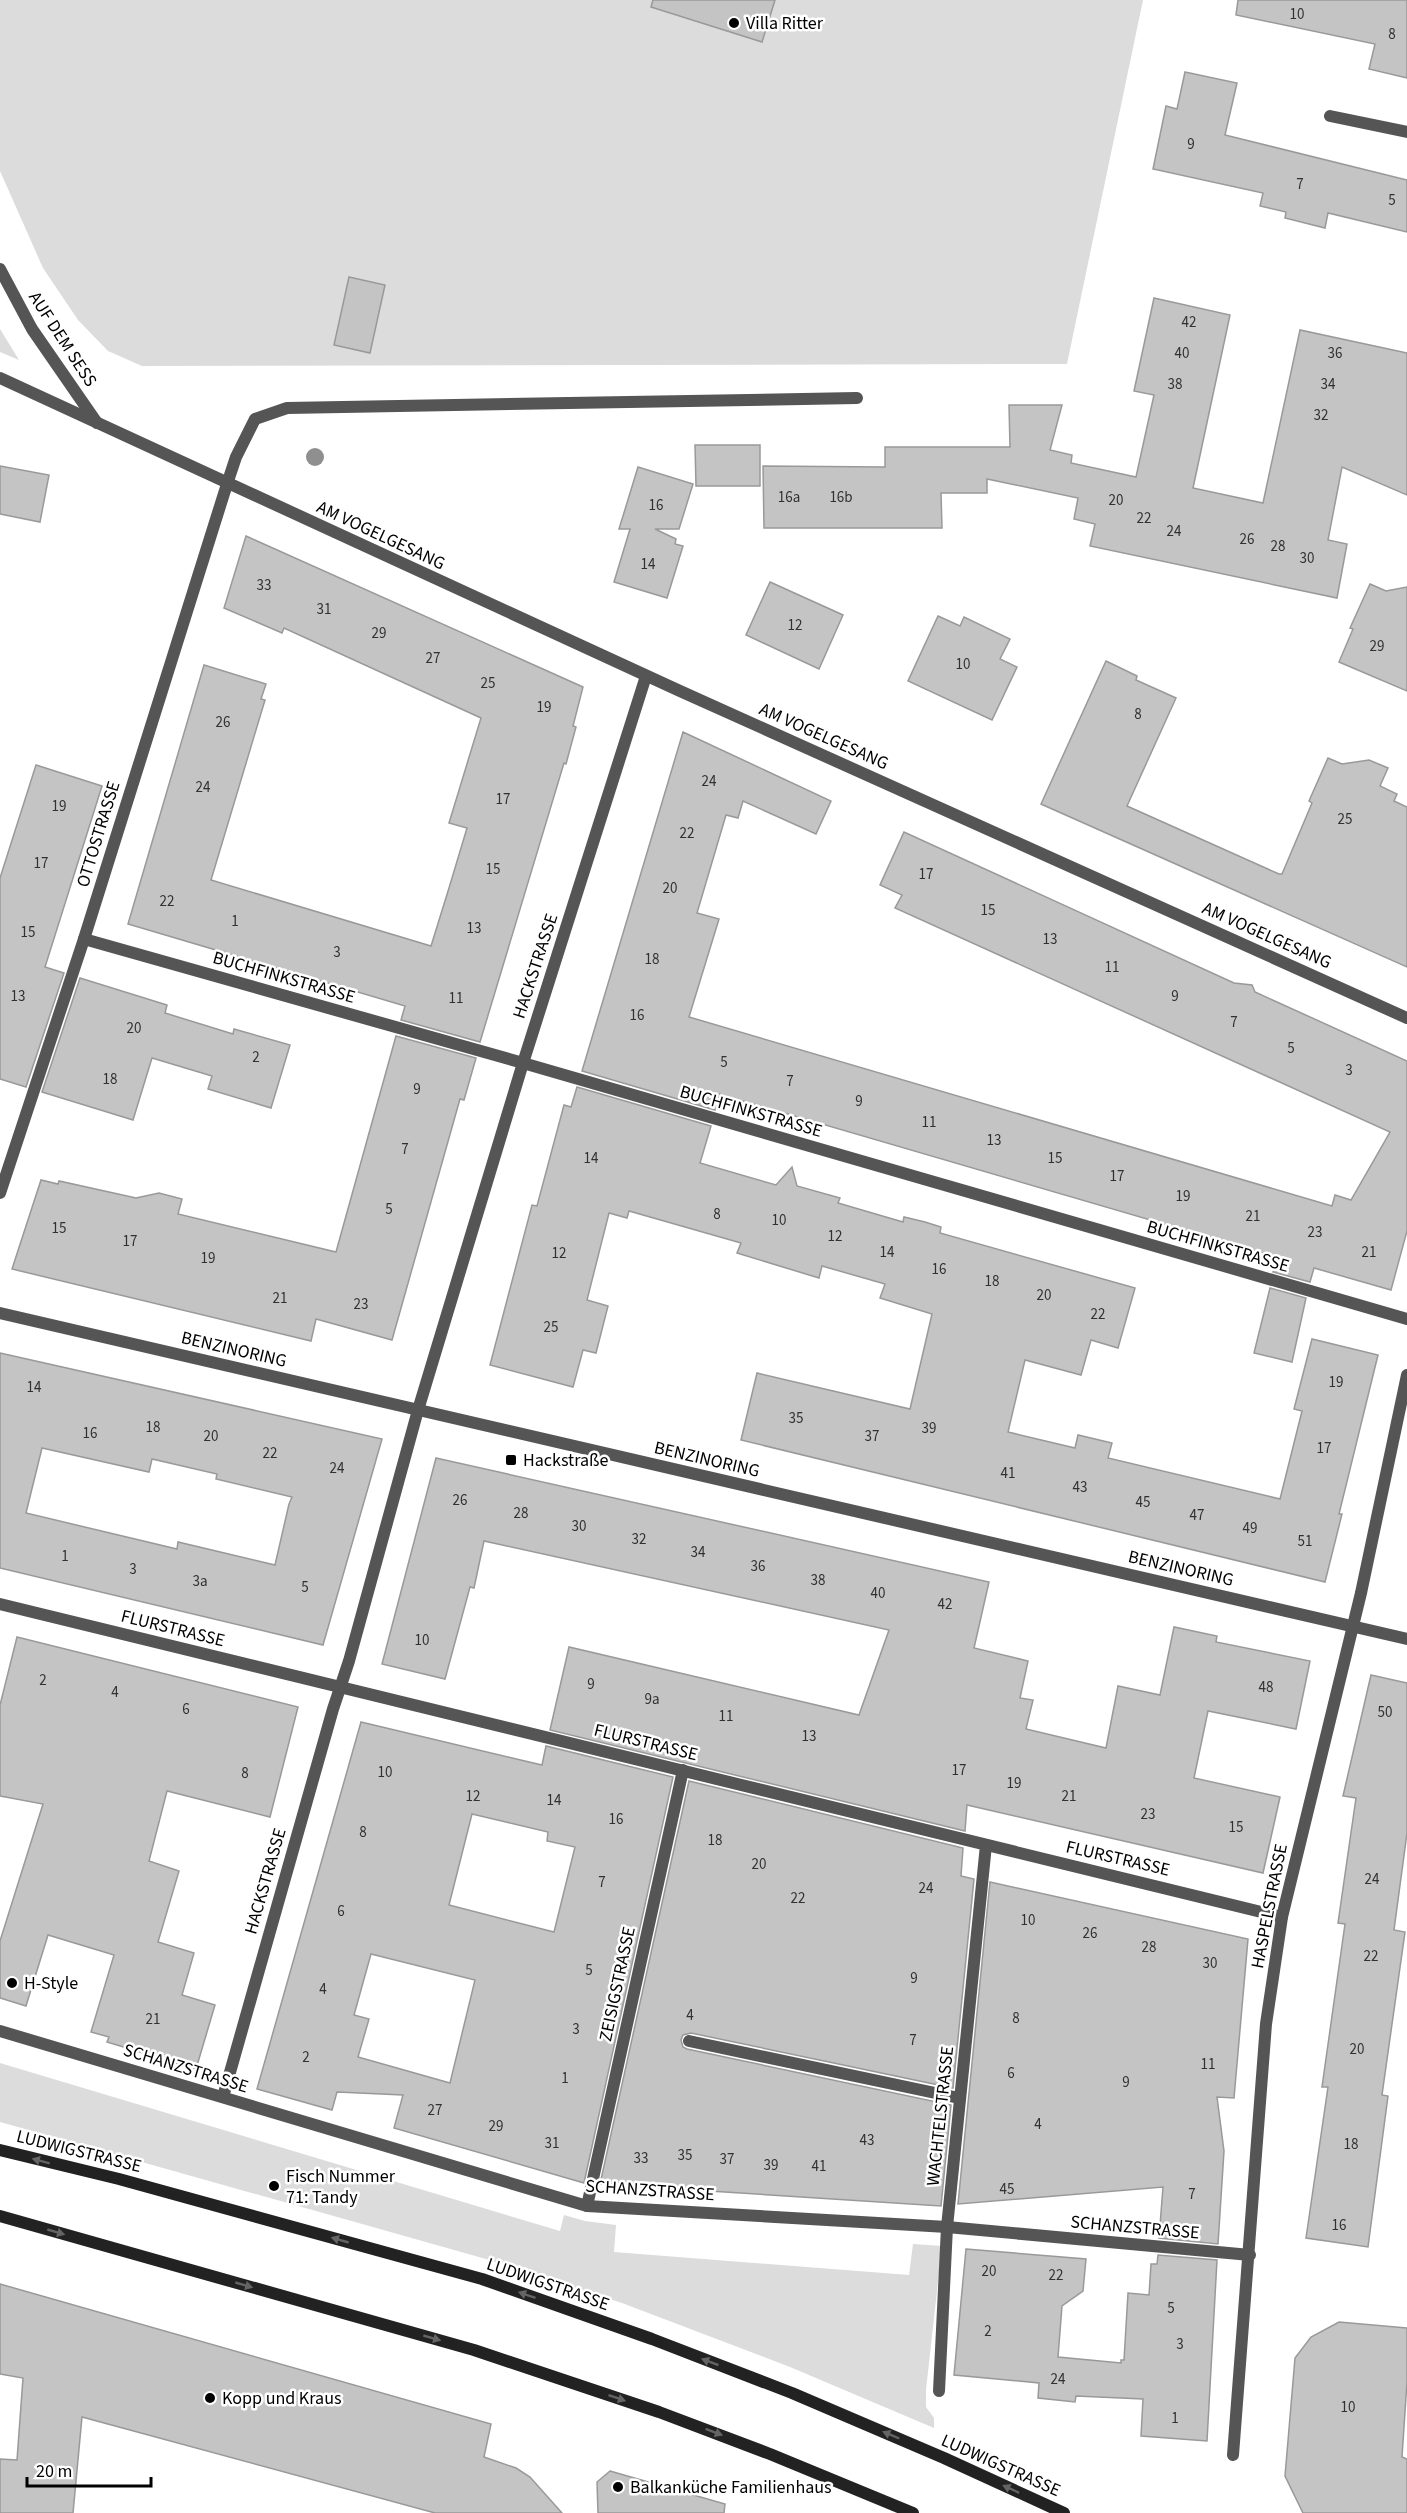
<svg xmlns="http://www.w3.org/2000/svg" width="1407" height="2513" font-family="'Source Sans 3',sans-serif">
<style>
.green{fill:#dcdcdc}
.building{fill:#c4c4c4;stroke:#999;stroke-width:1.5;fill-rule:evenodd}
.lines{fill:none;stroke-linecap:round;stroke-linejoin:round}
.lane{stroke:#555;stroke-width:12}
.street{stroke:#555;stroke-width:12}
.secondary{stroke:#222;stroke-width:12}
.tree{fill:#8f8f8f}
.oneway{fill:#646464}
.poi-dot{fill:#000;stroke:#fff;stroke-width:2}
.labels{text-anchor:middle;stroke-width:5;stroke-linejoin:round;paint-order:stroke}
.number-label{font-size:15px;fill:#313131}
.poi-label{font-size:18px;fill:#000;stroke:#fff;text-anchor:start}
.street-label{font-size:18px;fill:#000;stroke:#fff}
</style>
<rect width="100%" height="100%" fill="#fff"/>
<g class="green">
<path d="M0,0h1143l-76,364 -925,2 -34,-15 -30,-31 -35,-52 -43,-97z"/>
<path d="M0,329l19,31 -19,-8z"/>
<path d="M0,2063l560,168 4,-16 21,6 31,4 -2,27 295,23 4,-31 29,2 -16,144v17l8,11v10l-144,-61 -168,-64 -136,-44 -486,-137z"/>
</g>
<g class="building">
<path d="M653,0h122l-13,42 -111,-35z"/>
<path d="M1238,0h169v78l-38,-9 6,-25 -139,-29z"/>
<path d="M1185,72l52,11 -12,52 182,45v52l-79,-19 -3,15 -40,-10 1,-6 -26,-6 3,-13 -110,-24 13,-63 11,3z"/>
<path d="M349,277l36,8 -15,68 -36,-8z"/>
<path d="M1154,298l76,17 -37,173 70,15 37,-173 107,23v142l-65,-28 -14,73 19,4 -10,54 -247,-52 5,-22 -21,-5 4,-21 -91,-19v14h-46l1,35h-178l-1,-62 122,1v-20h125l-1,-42h53l-12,45 22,5 -1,8 65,14 18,-82 -20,-4z"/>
<path d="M695,445h65v41h-64z"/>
<path d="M0,466l49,9 -9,47 -40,-8z"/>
<path d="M638,467l55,17 -14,45h-24l21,10 -1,5 8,2 -16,52 -53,-16 16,-53h-11z"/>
<path d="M246,536l337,151 -10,39 3,1 -10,37 -2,-1 -84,279 -79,-22 4,-14 -277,-82 76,-259 62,19 -5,15 4,1 -54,180 220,66 18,-58 18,-60 -18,-5 32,-105 -197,-90 -2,5 -58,-25z"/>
<path d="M770,582l73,33 -24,54 -73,-34z"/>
<path d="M1370,584l16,7 21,-4v104l-68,-29 14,-33 -3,-1z"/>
<path d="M938,616l22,10 4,-9 46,22 -10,20 17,8 -25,53 -84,-39z"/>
<path d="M1106,661l31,15 -1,4 40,18 -49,108 152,68h3l30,-71 -3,-2 19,-43 14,6 27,-4 19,8 -8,18 17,8 -3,7 13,6v160l-366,-163z"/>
<path d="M683,732l148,69 -15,33 -73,-33 -5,17 -12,-3 -29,98 22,6 -30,98 643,189 3,-11 16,5 39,-68 -495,-224 7,-13 -22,-10 24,-53 330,151 18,2 3,7 152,69v170l-16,59 -77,-22 -4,14 -37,-10 4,-15 -558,-163 -4,16 -133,-39z"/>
<path d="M36,765l66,21 -57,181 19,6 -38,114 -26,-8v-201z"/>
<path d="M80,978l87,27 -2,8 68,21 1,-5 56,16 -19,63 -63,-19 4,-13 -60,-18 -19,62 -91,-28z"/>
<path d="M396,1036l80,22 -12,42 -4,-1 -68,241 -76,-21 -5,22 -299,-72 29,-89 17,4 1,-3 77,17 23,-5 23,6 -4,15 158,38z"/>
<path d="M577,1087l134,39 -11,37 76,22 16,-18 5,19 43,12 -2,5 65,19 1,-5 21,5 16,5 -1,6 195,55 -17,60 -27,-8 -10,35 -56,-15 -17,72 67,16 3,-13 34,8 -4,15 172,41 22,-88 -8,-2 18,-70 66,16 -39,159h3l-17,68 -584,-142 16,-67 153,36 22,-95 -52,-16 5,-14 -63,-18 -3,12 -82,-25 4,-10 -112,-32 -2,7 -18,-5 -22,87 21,6 -12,47 -13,-3 -10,37 -83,-22 42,-160 5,1 27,-101 7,2z"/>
<path d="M1270,1288l36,10 -14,64 -38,-9z"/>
<path d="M0,1353l382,86 -59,206 -323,-77zM42,1448l107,24 3,-13 65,15 -1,5 76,18 -3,7 -14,61 -97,-23 -1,7 -151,-36z"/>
<path d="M436,1458l553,124 -15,66 54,13 -8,37 13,2 -7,29 80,19 12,-62 42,9 14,-68 43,9 -1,6 94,19 -14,68 -88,-18 -14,67 86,19 -17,76 -296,-68 -2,26 -415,-101 19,-83 290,68 30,-85 -405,-89 -10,47 -4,-1 -25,92 -63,-15z"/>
<path d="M17,1637l281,70 -28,110 -103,-26 -18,70 30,10 -21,71 36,11 -12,42 33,10 -19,64 -89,-27 2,-5 -18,-5 23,-77 -66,-20 -22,71 -26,-8v-57l43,-137 -43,-8v-91z"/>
<path d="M1371,1675l36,8v150l-13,97 11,2 -23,163 6,1 -20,151 -62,-9 22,-151h-6l23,-163 -7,-1 18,-125 -13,-2z"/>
<path d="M361,1722l181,43 4,-19 127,31 -89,406 -190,-55 9,-33 -66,-3 -5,18 -75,-21zM472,1814l76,18 -1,9 28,6 -21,85 -105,-27zM371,1954l104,26 -25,103 -92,-26 11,-38 -15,-4z"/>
<path d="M689,1781l274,67 -2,28 13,3 -21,209 -262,-55 -8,2 -2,5 2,7 4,2 264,56 -10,101 -341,-22z"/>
<path d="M990,1882l258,57 -14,159 -17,-1 7,54 -6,93 -59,-6 4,-51 -205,17z"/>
<path d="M966,2249l120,10 -3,32 -21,15 -4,51 63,6v-3h3l4,-67 21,2 2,-31h6l1,-9 59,5 -10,181 -66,-5 2,-37 -67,-3 -1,6 -37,-4 1,-15 -85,-8z"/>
<path d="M0,2284l491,140 -7,33 32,11 14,9 32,36h-127l-353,-96 -9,96h-73v-54l17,1 6,-82 -23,-4z"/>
<path d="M1339,2322l68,6v54l-5,75 5,2v54h-104l-18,-37 10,-118 16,-21z"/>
<path d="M610,2471l115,33 -1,9h-126l-1,-31z"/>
</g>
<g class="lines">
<path class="lane" d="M689,2041l270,57"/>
<g class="street">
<path d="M1330,116l77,16"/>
<path d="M0,269l32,60 65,94"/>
<path d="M0,378l680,313 727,327"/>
<path d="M84,939l439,124 884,256"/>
<path d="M0,1193l84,-254 143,-455 9,-27 19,-38 32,-11 570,-10"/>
<path d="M0,1313l1407,326"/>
<path d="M0,1604l1282,313"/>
<path d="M0,2031l587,175 360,21 303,28"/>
<path d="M223,2097l110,-388 16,-48 69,-251 105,-347 123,-387"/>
<path d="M587,2206l96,-436"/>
<path d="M939,2391l8,-164 39,-382"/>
<path d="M1233,2455l33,-431 16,-107 79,-324 46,-218"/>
</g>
<g class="secondary">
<path d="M0,2150l119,29 363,100 170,60 140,54 152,65 120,55"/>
<path d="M0,2216l474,134 185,62 111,42 143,59"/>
</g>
</g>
<circle class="tree" cx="315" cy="457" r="9"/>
<defs><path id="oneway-solid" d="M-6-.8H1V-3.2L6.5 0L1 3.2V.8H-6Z" transform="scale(1.5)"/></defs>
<g class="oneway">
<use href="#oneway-solid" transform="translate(41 2161) rotate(-165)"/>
<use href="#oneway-solid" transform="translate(56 2232) rotate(16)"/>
<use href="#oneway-solid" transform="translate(340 2240) rotate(-164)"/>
<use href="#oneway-solid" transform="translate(244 2285) rotate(16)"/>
<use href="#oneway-solid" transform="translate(527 2295) rotate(-161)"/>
<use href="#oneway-solid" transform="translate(432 2338) rotate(16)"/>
<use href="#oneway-solid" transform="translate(710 2362) rotate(-159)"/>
<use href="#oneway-solid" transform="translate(617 2398) rotate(19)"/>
<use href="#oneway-solid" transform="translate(714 2432) rotate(21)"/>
<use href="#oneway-solid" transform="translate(891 2435) rotate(-157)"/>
<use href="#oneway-solid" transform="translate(1011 2489) rotate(-155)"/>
</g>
<g class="poi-dot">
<circle cx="734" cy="23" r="6"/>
<rect x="505" y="1454" width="12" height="12" rx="3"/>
<circle cx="12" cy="1983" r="6"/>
<circle cx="274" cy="2186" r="6"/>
<circle cx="210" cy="2398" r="6"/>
<circle cx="618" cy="2487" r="6"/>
</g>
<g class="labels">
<g class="number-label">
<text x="1297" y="19">10</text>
<text x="1392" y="39">8</text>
<text x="1191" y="149">9</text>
<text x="1300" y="189">7</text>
<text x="1392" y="205">5</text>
<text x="1189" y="327">42</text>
<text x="1182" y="358">40</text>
<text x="1335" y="358">36</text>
<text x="1175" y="389">38</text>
<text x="1328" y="389">34</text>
<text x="1321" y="420">32</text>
<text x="789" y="502">16a</text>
<text x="841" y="502">16b</text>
<text x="1116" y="505">20</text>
<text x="656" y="510">16</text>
<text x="1144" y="523">22</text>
<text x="1174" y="536">24</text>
<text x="1247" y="544">26</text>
<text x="1278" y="551">28</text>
<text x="1307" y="563">30</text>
<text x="648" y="569">14</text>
<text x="264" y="590">33</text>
<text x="324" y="614">31</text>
<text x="795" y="630">12</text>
<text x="379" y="638">29</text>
<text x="1377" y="651">29</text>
<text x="433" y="663">27</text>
<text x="963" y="669">10</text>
<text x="488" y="688">25</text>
<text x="544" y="712">19</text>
<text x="1138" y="719">8</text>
<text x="223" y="727">26</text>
<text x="709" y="786">24</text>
<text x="203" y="792">24</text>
<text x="503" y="804">17</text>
<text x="59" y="811">19</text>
<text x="1345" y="824">25</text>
<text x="687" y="838">22</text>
<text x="41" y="868">17</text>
<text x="493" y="874">15</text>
<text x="926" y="879">17</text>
<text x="670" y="893">20</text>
<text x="167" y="906">22</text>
<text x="988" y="915">15</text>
<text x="235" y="926">1</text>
<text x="474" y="933">13</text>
<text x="28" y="937">15</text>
<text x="1050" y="944">13</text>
<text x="337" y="957">3</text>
<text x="652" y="964">18</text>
<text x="1112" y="972">11</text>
<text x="18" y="1001">13</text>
<text x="1175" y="1001">9</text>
<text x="456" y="1003">11</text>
<text x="637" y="1020">16</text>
<text x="1234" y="1027">7</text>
<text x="134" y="1033">20</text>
<text x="1291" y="1053">5</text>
<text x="256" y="1062">2</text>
<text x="724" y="1067">5</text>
<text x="1349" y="1075">3</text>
<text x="110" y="1084">18</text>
<text x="790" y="1086">7</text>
<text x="417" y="1094">9</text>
<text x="859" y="1106">9</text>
<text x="929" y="1127">11</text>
<text x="994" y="1145">13</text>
<text x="405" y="1154">7</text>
<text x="591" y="1163">14</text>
<text x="1055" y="1163">15</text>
<text x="1117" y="1181">17</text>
<text x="1183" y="1201">19</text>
<text x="389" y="1214">5</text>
<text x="717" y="1219">8</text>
<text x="1253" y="1221">21</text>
<text x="779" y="1225">10</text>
<text x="59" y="1233">15</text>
<text x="1315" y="1237">23</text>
<text x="835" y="1241">12</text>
<text x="130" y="1246">17</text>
<text x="887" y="1257">14</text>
<text x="1369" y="1257">21</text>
<text x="559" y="1258">12</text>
<text x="208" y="1263">19</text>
<text x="939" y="1274">16</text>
<text x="992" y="1286">18</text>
<text x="1044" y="1300">20</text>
<text x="280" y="1303">21</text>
<text x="361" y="1309">23</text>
<text x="1098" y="1319">22</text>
<text x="551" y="1332">25</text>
<text x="1336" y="1387">19</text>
<text x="34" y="1392">14</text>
<text x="796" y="1423">35</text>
<text x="153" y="1432">18</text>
<text x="929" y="1433">39</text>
<text x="90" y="1438">16</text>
<text x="211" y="1441">20</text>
<text x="872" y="1441">37</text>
<text x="1324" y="1453">17</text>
<text x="270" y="1458">22</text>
<text x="337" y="1473">24</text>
<text x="1008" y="1478">41</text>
<text x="1080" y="1492">43</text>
<text x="460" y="1505">26</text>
<text x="1143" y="1507">45</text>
<text x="521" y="1518">28</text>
<text x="1197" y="1520">47</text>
<text x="579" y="1531">30</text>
<text x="1250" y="1533">49</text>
<text x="639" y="1544">32</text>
<text x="1305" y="1546">51</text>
<text x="698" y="1557">34</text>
<text x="65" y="1561">1</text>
<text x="758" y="1571">36</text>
<text x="133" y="1574">3</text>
<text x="818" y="1585">38</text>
<text x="200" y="1586">3a</text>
<text x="305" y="1592">5</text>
<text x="878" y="1598">40</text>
<text x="945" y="1609">42</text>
<text x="422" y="1645">10</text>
<text x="43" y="1685">2</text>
<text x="591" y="1689">9</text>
<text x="1266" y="1692">48</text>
<text x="115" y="1697">4</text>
<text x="652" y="1704">9a</text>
<text x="186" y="1714">6</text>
<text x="1385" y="1717">50</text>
<text x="726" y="1721">11</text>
<text x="809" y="1741">13</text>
<text x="959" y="1775">17</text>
<text x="385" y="1777">10</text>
<text x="245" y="1778">8</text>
<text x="1014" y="1788">19</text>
<text x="473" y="1801">12</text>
<text x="1069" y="1801">21</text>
<text x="554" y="1805">14</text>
<text x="1148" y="1819">23</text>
<text x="616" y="1824">16</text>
<text x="1236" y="1832">15</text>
<text x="363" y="1837">8</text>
<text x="715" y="1845">18</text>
<text x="759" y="1869">20</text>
<text x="1372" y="1884">24</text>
<text x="602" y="1887">7</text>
<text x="926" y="1893">24</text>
<text x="798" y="1903">22</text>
<text x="341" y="1916">6</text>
<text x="1028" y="1925">10</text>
<text x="1090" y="1938">26</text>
<text x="1149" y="1952">28</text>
<text x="1371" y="1961">22</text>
<text x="1210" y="1968">30</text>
<text x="589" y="1975">5</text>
<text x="914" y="1983">9</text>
<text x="323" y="1994">4</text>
<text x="690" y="2020">4</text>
<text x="1016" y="2023">8</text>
<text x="153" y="2024">21</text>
<text x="576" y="2034">3</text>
<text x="913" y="2045">7</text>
<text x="1357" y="2054">20</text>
<text x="306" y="2062">2</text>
<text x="1208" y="2069">11</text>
<text x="1011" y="2078">6</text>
<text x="565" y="2083">1</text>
<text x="1126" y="2087">9</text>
<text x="435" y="2115">27</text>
<text x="1038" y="2129">4</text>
<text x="496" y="2131">29</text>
<text x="867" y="2145">43</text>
<text x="552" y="2148">31</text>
<text x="1351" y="2149">18</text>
<text x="685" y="2160">35</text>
<text x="641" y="2163">33</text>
<text x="727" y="2164">37</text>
<text x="771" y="2170">39</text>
<text x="819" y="2171">41</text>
<text x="1007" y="2194">45</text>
<text x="1192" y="2199">7</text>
<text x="1339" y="2230">16</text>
<text x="989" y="2276">20</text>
<text x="1056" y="2280">22</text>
<text x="1171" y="2313">5</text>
<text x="988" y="2336">2</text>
<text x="1180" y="2349">3</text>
<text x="1058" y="2384">24</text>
<text x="1348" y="2412">10</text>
<text x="1175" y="2423">1</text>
</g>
<g class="poi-label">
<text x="746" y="29">Villa Ritter</text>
<text x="523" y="1466">Hackstraße</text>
<text x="24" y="1989">H-Style</text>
<text x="286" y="2182">Fisch Nummer<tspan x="286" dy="21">71: Tandy</tspan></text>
<text x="222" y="2404">Kopp und Kraus</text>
<text x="630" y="2493">Balkanküche Familienhaus</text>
</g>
<g class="street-label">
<text transform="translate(63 339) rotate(57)" y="6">AUF DEM SESS</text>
<text transform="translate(381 535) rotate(25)" y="6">AM VOGELGESANG</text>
<text transform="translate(824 736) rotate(24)" y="6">AM VOGELGESANG</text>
<text transform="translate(98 834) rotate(-73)" y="6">OTTOSTRASSE</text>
<text transform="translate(1267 935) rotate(24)" y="6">AM VOGELGESANG</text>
<text transform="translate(535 966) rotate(-72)" y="6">HACKSTRASSE</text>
<text transform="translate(284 977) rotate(16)" y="6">BUCHFINKSTRASSE</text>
<text transform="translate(751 1111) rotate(16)" y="6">BUCHFINKSTRASSE</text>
<text transform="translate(1218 1246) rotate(16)" y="6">BUCHFINKSTRASSE</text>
<text transform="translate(234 1349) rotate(13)" y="6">BENZINORING</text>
<text transform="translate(707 1459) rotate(13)" y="6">BENZINORING</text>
<text transform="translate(1181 1568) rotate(13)" y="6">BENZINORING</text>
<text transform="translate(173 1628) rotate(14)" y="6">FLURSTRASSE</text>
<text transform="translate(646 1742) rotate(14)" y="6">FLURSTRASSE</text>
<text transform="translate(1118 1858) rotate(13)" y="6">FLURSTRASSE</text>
<text transform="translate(265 1881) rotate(-74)" y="6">HACKSTRASSE</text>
<text transform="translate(1269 1906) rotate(-79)" y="6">HASPELSTRASSE</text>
<text transform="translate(617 1984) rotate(-78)" y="6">ZEISIGSTRASSE</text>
<text transform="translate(186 2068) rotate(17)" y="6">SCHANZSTRASSE</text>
<text transform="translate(940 2116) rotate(-84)" y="6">WACHTELSTRASSE</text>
<text transform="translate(79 2151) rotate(14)" y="6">LUDWIGSTRASSE</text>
<text transform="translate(650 2190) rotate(4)" y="6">SCHANZSTRASSE</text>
<text transform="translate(1135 2227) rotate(5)" y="6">SCHANZSTRASSE</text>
<text transform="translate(548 2284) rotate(19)" y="6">LUDWIGSTRASSE</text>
<text transform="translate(1001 2465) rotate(24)" y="6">LUDWIGSTRASSE</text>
</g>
</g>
<path d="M27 2477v9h124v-9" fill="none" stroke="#000000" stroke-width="3"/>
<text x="36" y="2477" font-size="18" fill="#000000" stroke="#ffffff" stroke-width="4.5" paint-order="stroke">20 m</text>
</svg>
